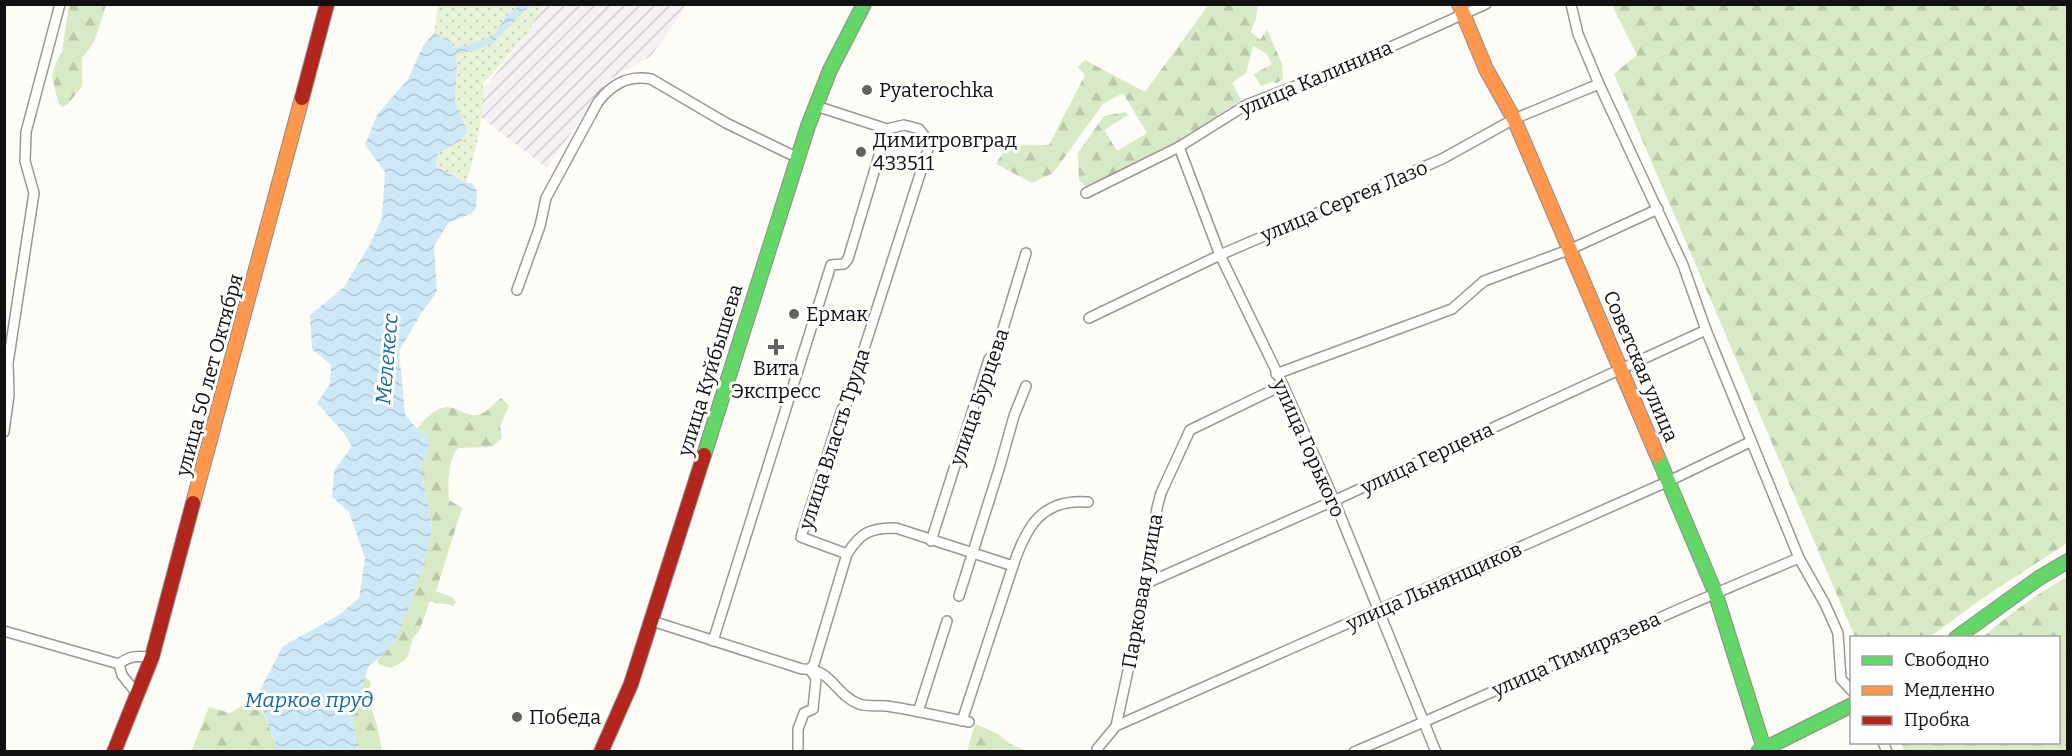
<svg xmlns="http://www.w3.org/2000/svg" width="2072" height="756" font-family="Bitter,serif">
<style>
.industrial{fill:url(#industrial-furrows)}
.grass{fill:url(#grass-dots)}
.forest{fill:url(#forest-firs)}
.water{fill:url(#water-waves)}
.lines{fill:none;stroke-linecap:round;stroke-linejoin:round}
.street-casing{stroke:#979795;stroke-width:12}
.fast-casing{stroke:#8e8d8b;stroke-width:16}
.slow-casing{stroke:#8e8d8b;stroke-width:16}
.jam-casing{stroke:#8e8d8b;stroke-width:16}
.street{stroke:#fffffe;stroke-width:9}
.fast{stroke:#63d668;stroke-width:14}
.slow{stroke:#ff974d;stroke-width:14}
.jam{stroke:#b3261e;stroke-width:14}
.poi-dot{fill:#646362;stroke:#fff;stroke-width:2}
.labels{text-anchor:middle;stroke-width:6;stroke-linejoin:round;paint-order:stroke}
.street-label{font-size:20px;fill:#111;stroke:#fff}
.poi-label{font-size:20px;fill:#111;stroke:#fff;text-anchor:start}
.water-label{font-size:21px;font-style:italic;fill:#1768a6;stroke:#fff}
</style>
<defs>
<pattern id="industrial-furrows" width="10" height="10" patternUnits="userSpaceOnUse" patternTransform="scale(1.5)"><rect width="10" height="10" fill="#f5f0f3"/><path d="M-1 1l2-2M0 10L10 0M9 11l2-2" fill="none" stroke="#d1cdcf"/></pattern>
<pattern id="grass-dots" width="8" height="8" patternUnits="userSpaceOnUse" patternTransform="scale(1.5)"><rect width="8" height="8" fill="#e7f3d7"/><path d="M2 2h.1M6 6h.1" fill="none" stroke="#c5cfb8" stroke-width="1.8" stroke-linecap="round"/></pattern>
<pattern id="forest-firs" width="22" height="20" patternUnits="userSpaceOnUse" patternTransform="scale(1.5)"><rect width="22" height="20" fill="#d8eac5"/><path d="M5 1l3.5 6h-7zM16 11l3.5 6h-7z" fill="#b8c8a8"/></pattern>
<pattern id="water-waves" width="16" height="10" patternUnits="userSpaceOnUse" patternTransform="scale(1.5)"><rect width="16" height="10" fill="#cde8f7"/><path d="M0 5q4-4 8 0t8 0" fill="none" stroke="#afc6d3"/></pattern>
</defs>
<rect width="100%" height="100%" fill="#fdfcf7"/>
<path class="industrial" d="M541,5h144l-8,15 -26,36 -44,25 -60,87 -78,-60 59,-75z"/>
<path class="grass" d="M438,5h103l-13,28 -45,51c1,34 -7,67 -17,99l-30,-17 2,-13 24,-13 5,-9 -12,-29 2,-38 -6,-23 -17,-8z"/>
<g class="forest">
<path d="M1209,4l49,1 -2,13 -5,14 9,8 7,-11 15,35 1,15 -6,4 -6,-1 -10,4 -7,-12 18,-10 -6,-11 -13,-7 -7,27 -14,10 9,17 -66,44 -87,43 -9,-6 -1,-28 26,-37 22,-4 2,3 -24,15 13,21 30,-18 -24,-40 -20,11 -50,69 -21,10 -36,-19c12,-25 30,-17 53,-19l36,-70 -7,-8 7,-7 60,32z"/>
<path d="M69,5h37l-12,37 -12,16v28l-14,18 -6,3 -4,-5 -6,-26 4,-13 6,-11z"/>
<path d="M1612,5h455v538l-87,57 -50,37h-75l-241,-563 23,-19z"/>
<path d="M501,398l8,8 -9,20 2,12 -10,9 -34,1c-11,14 -10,34 -9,52l13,8 -26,83 16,6 4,5 -3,4c-9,-4 -15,-1 -23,-5l-11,30 -6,7 -5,18 -4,5 -13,7 -11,-3 -3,-5 18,-17 37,-115 -11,-61 8,-20 -4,-13 -8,-5c35,-45 43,-4 66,-16 6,-3 12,-11 18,-15z"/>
<path d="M2067,577v174h-163l-3,-8 157,-1v-104l-75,-1c26,-23 54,-43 84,-60z"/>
<path d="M365,677l6,5 -3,17 9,26 5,26h-24l-5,-31z"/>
<path d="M251,700l7,1 21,50 -88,1 18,-45 21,6z"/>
<path d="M975,724l23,10 12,10 17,7h-60z"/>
</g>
<path class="water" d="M520,4l9,1 -36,38 -19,8 -19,3 2,10 -2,38 12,29 -5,9 -24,13 -2,13 30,17h6l5,8 -1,17 -5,6 -22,8 -15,24 3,46 -15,20 -23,39 6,63 10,13 10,7 4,13 -8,20 11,61 -9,39 -28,76 -27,24 -15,53 5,31h-79l-22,-55 26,-50 56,-31 20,-17 6,-40 -16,-46 -17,-15 2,-26 18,-25 -9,-14 -26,-29 13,-19 1,-19 -19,-16 -2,-34 34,-28 25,-41 13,-28 3,-46 -20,-27 12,-30 31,-36 15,-33 11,-13 17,8 2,7 21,-4 21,-10 10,-16z"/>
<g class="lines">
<defs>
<g id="street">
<path d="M1571,4l7,30 21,50 84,181 23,65 93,228 26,46 13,29 3,46 11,12"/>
<path d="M1179,147l41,108 63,130 51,115 102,252"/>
<path d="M1086,193l93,-46 67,-42 109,-42 131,-59"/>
<path d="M517,290l23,-64 6,-28 52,-96c14,-18 30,-27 53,-23l75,44 72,35"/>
<path d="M1089,318l131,-63 222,-96 72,-40 85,-35"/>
<path d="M1276,374l176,-65 32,-28 87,-32 87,-40"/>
<path d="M4,432l5,-37 -1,-32 26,-170 -9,-32 1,-29 34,-128"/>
<path d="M931,541l58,-182 7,-7 30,-99"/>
<path d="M847,554c14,-22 23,-26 49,-26l117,38 -51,155"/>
<path d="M1013,566c13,-39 29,-68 75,-64"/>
<path d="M1147,583l193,-85 366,-168"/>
<path d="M959,596l41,-130 14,-50 12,-30"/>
<path d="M652,621l150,48c30,-1 33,26 57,35 8,3 19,1 28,2 27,4 54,11 82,16"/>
<path d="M4,631l115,33c11,-9 20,-8 33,-7"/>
<path d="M713,641l118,-376 13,-1 4,-5 39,-130"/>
<path d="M119,664l3,11 16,20"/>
<path d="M918,712l29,-91"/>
<path d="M1116,726l553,-245 81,-39"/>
<path d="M1883,742l4,10"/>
<path d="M798,752v-23l6,-16 9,-4 3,-30 -6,-10 4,-5 33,-110 -46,-17 41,-128 4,-4 84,-262 -11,-14 -15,-4 -17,4 -71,-23"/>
<path d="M1098,752l-1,-3 19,-23 31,-143 10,-75 4,-15 29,-63 93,-45"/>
<path d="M1354,752c149,-63 295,-132 445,-194"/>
</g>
<g id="fast">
<path d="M704,455l104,-329 22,-56 34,-66"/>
<path d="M1657,455l58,137 50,160"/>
<path d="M1956,638l83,-60 29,-17"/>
<path d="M1758,752l94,-47"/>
</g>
<g id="slow">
<path d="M1459,4l27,65 28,50 143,336"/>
<path d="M193,503l109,-405"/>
</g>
<g id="jam">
<path d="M302,98l25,-94"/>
<path d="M114,752l38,-95 41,-154"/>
<path d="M601,752l30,-68 73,-229"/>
</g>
</defs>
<use href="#street" class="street-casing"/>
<use href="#fast" class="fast-casing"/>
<use href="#slow" class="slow-casing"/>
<use href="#jam" class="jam-casing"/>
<use href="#street" class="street"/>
<use href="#fast" class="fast"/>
<use href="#slow" class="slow"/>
<use href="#jam" class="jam"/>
</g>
<g class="poi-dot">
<circle cx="867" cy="90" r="6"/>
<circle cx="861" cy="152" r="6"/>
<circle cx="794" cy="314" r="6"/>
<path d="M773 338h6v6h6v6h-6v6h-6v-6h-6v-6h6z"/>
<circle cx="517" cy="717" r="6"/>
</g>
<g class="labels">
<g class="street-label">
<text transform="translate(1316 78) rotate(-23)" y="7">улица Калинина</text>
<text transform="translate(1344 201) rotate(-23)" y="7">улица Сергея Лазо</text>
<text transform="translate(1641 366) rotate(67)" y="7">Советская улица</text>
<text transform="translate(710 370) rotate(-73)" y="7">улица Куйбышева</text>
<text transform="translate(209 375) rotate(-75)" y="7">улица 50 лет Октября</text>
<text transform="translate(979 397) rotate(-71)" y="7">улица Бурцева</text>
<text transform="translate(834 439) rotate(-72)" y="7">улица Власть Труда</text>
<text transform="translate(1309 448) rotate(66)" y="7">улица Горького</text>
<text transform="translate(1427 458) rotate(-25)" y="7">улица Герцена</text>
<text transform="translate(1434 586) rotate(-24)" y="7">улица Льнянщиков</text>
<text transform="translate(1142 591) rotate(-80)" y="7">Парковая улица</text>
<text transform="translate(1576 654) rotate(-24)" y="7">улица Тимирязева</text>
</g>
<g class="poi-label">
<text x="879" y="97">Pyaterochka</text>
<text x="873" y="147">Димитровград<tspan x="873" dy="23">433511</tspan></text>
<text x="806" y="321">Ермак</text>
<text x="776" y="375" text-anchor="middle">Вита<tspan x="776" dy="23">Экспресс</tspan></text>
<text x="529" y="724">Победа</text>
</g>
<g class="water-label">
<text transform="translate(387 359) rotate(-85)" y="7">Мелекесс</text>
<text x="309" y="707">Марков пруд</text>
</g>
</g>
<rect width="2072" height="756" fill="none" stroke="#111111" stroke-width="12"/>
<rect x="1850" y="636" width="210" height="108" fill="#ffffff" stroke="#a0a0a0" stroke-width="1.5"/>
<rect x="1862" y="656" width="30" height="9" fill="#63d668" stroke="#a0a0a0" stroke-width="1.5"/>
<text x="1904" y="666" font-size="18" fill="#111111">Свободно</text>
<rect x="1862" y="686" width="30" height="9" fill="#ff974d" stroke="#a0a0a0" stroke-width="1.5"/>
<text x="1904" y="696" font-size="18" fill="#111111">Медленно</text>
<rect x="1862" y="716" width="30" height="9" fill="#b3261e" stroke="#a0a0a0" stroke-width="1.5"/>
<text x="1904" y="726" font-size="18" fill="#111111">Пробка</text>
</svg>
